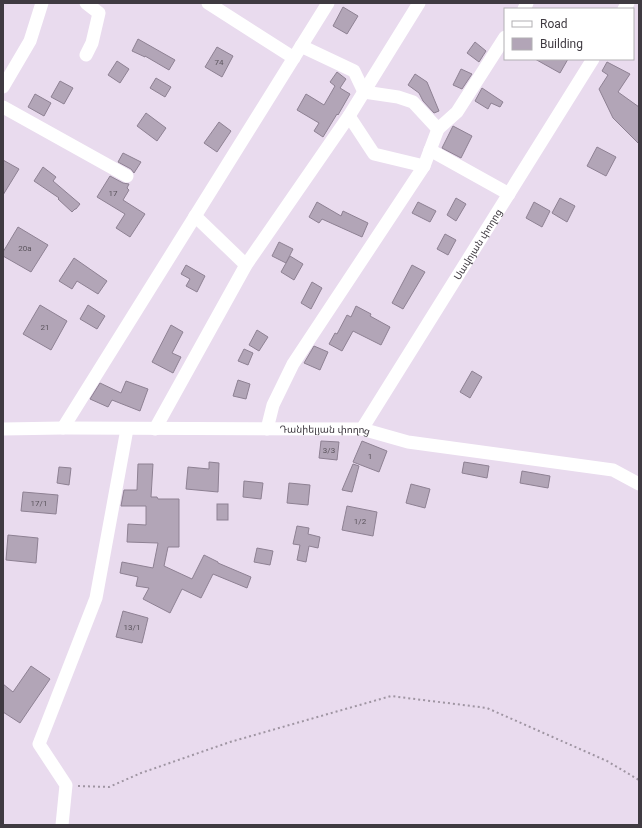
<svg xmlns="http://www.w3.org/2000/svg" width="642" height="828" font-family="Roboto,'Noto Sans Armenian',sans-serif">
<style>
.building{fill:#b2a5b7;stroke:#8e8193}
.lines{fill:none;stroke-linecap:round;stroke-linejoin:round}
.path{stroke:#9f95a2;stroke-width:2;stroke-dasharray:2 3;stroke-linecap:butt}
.minor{stroke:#fff;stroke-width:13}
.labels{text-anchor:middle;stroke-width:3;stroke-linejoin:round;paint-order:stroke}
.number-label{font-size:8px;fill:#5c555e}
.street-label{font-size:10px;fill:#3f3a41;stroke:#fff}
</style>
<rect width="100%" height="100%" fill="#e9dbee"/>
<g class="building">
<path d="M343,7l15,9 -11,18 -14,-8z"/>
<path d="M138,39l37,21 -6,10 -24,-14v1l-13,-6z"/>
<path d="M475,42l11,9 -7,11 -12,-9z"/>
<path d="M217,47l16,9 -11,21 -17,-10z"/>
<path d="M535,59h33l-8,14z"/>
<path d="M117,61l12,8 -9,14 -12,-8z"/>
<path d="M607,62l23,12 -12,18 21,15v37l-26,-26 -14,-29 9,-14 -6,-4z"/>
<path d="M461,69l11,5 -10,15 -9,-4z"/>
<path d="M337,72l9,7 -6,9 10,6 -12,21 -1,-1 -14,23 -9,-6 5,-8 -22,-13 9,-16 18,11 11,-19 -5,-4z"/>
<path d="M415,74l12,8 12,29 -5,2 -11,-12 -4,-8 -11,-8z"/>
<path d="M156,78l15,9 -6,10 -15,-9z"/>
<path d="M60,81l13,7 -9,16 -13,-7z"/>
<path d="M482,88l21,14 -3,5 -9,-4 -3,6 -13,-8z"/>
<path d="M35,94l16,9 -7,13 -16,-9z"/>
<path d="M146,113l20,15 -9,13 -20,-15z"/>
<path d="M219,122l12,9 -14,21 -13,-9z"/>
<path d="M453,126l19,10 -11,22 -19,-10z"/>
<path d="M597,147l19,10 -10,19 -19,-10z"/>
<path d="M123,153l18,9 -7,11 -3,-4 -13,-7z"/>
<path d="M3,160l16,9 -16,26z"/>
<path d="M43,167l13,10 -3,4 27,23 -4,5h-1l-3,3 -14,-13 1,-1 -25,-17z"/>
<path d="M110,176l13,7 6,1 -2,4 2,2 -6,10 22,14 -15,23 -14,-9 9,-14 -28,-17z"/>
<path d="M456,198l10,6 -10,17 -9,-6z"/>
<path d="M560,198l15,8 -8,16 -15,-9z"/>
<path d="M317,202l24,14 2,-5 25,12 -6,14 -40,-18 -3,4 -10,-6z"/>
<path d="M418,202l18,9 -6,11 -18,-9z"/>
<path d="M534,202l16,9 -8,16 -16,-9z"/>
<path d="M18,227l30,18 -17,27 -28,-16v-4z"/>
<path d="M445,234l11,6 -8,15 -11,-6z"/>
<path d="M279,242l14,7 -7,14 -14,-7z"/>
<path d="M290,256l13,8 -9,16 -13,-8z"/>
<path d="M74,258l33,23 -9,13 -21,-13 -5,8 -13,-8z"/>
<path d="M186,265l19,11 -8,16 -11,-6 4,-7 -9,-5z"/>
<path d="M412,265l13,7 -22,37 -11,-6z"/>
<path d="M312,282l10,6 -11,21 -10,-6z"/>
<path d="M40,305l27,16 -16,29 -28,-16z"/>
<path d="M88,305l17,11 -8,13 -17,-10z"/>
<path d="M356,306l15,8 -1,2 20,11 -9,18 -28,-14 -11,20 -13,-7 6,-11 2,1 10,-19 4,2z"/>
<path d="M171,325l12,7 -11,21 9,4 -8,16 -21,-11z"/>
<path d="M257,330l11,7 -9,14 -10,-6z"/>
<path d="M314,346l14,6 -8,18 -16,-7z"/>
<path d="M244,349l9,4 -5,12 -10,-4z"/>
<path d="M472,371l10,6 -12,21 -10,-6z"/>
<path d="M238,380l12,4 -4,15 -13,-3z"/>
<path d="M126,381l22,8 -8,22 -28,-11 -4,7 -18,-8 10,-16 21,10z"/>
<path d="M321,441l18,1 -2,18 -18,-2z"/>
<path d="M362,441l25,10 -8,21 -26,-10z"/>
<path d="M209,462l10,1 -1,29 -32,-3 2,-22 21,2z"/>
<path d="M464,462l25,4 -2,12 -25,-5z"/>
<path d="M138,464h15l-2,33h6l1,2h21v48h-11l-4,19 28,13 12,-24 14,7v1l33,14 -4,11 -34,-14 -12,24 -19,-9 -12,24 -27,-14 6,-11 -13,-2 2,-9 -18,-4 2,-11 31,6 5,-25 -31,-1 1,-18 18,1v-19h-25l3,-16h13z"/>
<path d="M353,464l6,2 -7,26 -10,-2z"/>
<path d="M59,467l12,1 -2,17 -12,-2z"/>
<path d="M522,471l28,5 -2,12 -28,-5z"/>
<path d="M244,481l19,2 -2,16 -18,-2z"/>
<path d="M289,483l21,2 -2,20 -21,-2z"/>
<path d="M411,484l19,5 -5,19 -19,-5z"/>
<path d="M23,492l35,3 -2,19 -35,-3z"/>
<rect x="217" y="504" width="11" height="16"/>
<path d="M347,506l30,6 -4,24 -31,-6z"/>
<path d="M297,526l12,2 -1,6 12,3 -2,11 -9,-2 -3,16 -9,-2 3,-15 -7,-1z"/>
<path d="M8,535l30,3 -2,25 -30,-3z"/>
<path d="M257,548l16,3 -3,14 -16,-3z"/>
<path d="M123,611l25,7 -6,25 -26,-6z"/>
<path d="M31,666l19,13 -30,44 -17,-11v-28l10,8z"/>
</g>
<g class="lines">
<path class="path" d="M78,786l31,1 32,-14 89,-31 161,-46 96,12 120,53 32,19"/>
<g class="minor">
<path d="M208,3l86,55"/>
<path d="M524,9l3,-6"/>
<path d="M624,9l4,-6"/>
<path d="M301,46l53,25 10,21 34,5 15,5 25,27"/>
<path d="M86,55l6,-12 7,-30 -13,-10"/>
<path d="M3,87l27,-46 12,-38"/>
<path d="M3,107l124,69"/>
<path d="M349,116l25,38 50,12"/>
<path d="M430,150l79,44"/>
<path d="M195,216l51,49"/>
<path d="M63,428l265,-425"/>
<path id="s1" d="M3,429l60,-1 299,1 46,13 205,28 26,14"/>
<path d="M155,429l91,-164 103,-149 70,-113"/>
<path d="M267,429l6,-24 20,-41 131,-198 14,-37 19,-17 48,-75"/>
<path id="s2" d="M362,429l231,-370"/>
<path d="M62,825l4,-40 -27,-41 57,-146 31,-169"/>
</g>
</g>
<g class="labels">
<g class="number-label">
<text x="219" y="65">74</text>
<text x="113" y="196">17</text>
<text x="25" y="251">20a</text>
<text x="45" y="330">21</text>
<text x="329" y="453">3/3</text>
<text x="370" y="459">1</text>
<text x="39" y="506">17/1</text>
<text x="360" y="524">1/2</text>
<text x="132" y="630">13/1</text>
</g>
<g class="street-label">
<text dy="4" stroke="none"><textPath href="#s2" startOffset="218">Սավոյան փողոց</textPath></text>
<text dy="4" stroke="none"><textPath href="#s1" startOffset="322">Դանիելյան փողոց</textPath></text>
</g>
</g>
<rect width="642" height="828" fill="none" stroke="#3f3a41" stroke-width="8"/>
<rect x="504" y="8" width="130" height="52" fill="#ffffff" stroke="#b2b0b3"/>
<rect x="512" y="21" width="20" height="6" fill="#ffffff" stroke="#b2b0b3"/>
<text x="540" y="28" font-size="12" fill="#3f3a41">Road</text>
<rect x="512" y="38" width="20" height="12" fill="#b2a5b7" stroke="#b2b0b3"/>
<text x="540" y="48" font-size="12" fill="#3f3a41">Building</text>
</svg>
